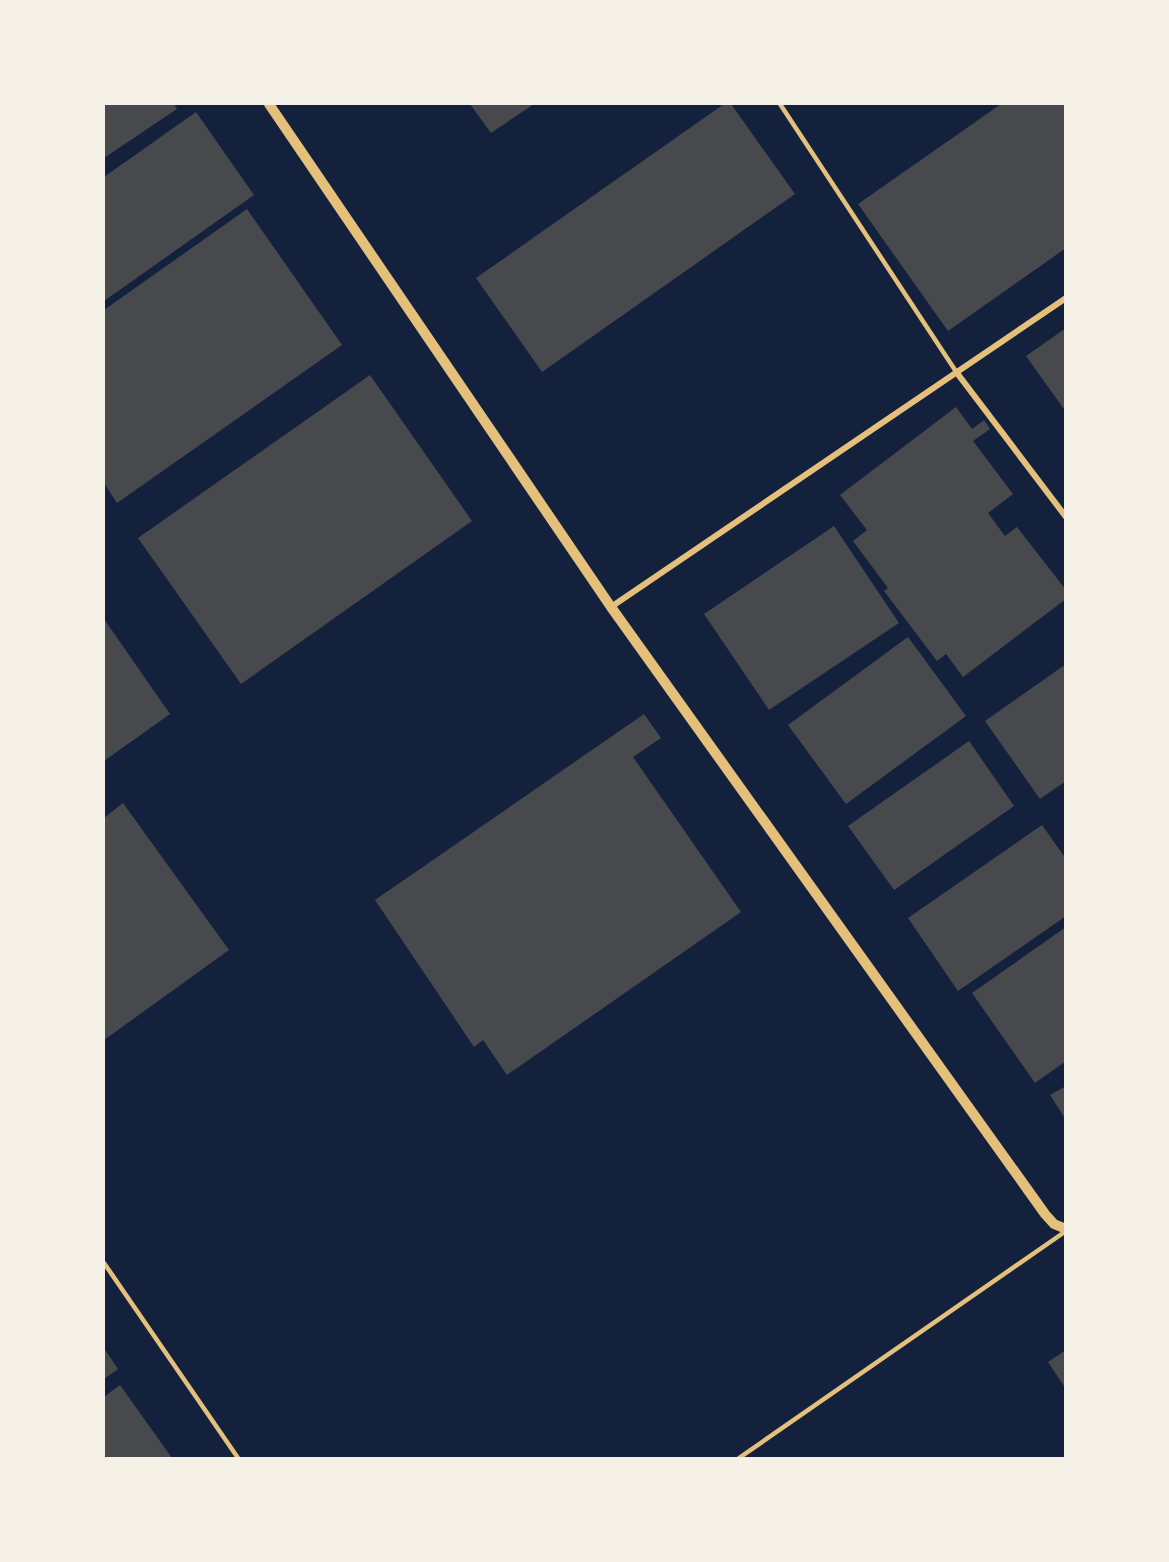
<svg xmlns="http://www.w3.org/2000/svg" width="1169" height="1562" font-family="'Noto Sans',sans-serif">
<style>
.building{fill:#48494c}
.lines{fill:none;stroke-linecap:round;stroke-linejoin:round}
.service{stroke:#e5c07b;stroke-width:4.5}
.minor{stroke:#e5c07b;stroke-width:6}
.tertiary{stroke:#e5c07b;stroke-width:10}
</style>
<rect width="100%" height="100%" fill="#14213d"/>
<g class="building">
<path d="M104,104h70l3,5 -73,49z"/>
<path d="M470,104h64l-43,29z"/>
<path d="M724,104h7l64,90 -253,178 -66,-94z"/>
<path d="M1001,104h65v144l-118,83 -90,-127z"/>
<path d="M196,112l58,83 -150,106v-124z"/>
<path d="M247,209l95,136 -225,158 -13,-20v-173z"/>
<path d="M1066,328v84l-40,-56z"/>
<path d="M370,375l102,146 -231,163 -103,-146z"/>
<path d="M956,407l16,22 12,-9 6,9 -17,12 40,53 -25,19 17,23 12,-9 49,63v9l-103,78 -17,-23 -9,7 -53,-70 4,-3 -35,-47 14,-11 -27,-35z"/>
<path d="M834,526l65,97 -130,87 -65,-96z"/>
<path d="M104,619l66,95 -66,47z"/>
<path d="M908,637l58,79 -120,88 -58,-79z"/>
<path d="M1066,664v117l-26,18 -55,-78z"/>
<path d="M644,714l17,24 -28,19 108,155 -234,163 -24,-35 -9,7 -99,-147z"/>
<path d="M969,741l45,65 -120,84 -46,-64z"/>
<path d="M123,803l106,147 -125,90v-222z"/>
<path d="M1042,825l24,34v57l-108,75 -50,-73z"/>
<path d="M1066,927v134l-31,22 -63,-90z"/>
<path d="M1066,1086v34l-16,-25z"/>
<path d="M104,1348l14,21 -14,10z"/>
<path d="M1066,1350v39l-18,-27z"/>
<path d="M120,1385l52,73h-65l-3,-4v-57z"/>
</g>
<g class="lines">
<g class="service">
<path d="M780,104l177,269"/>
<path d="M104,1263l134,195"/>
<path d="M739,1458l327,-227"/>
</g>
<g class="minor">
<path d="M957,373l109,144"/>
<path d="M611,607l455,-309"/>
</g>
<path class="tertiary" d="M269,104l342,503 434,607 9,10 12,5"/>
</g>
<rect width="1169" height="1562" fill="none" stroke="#f6f1e7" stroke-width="210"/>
</svg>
